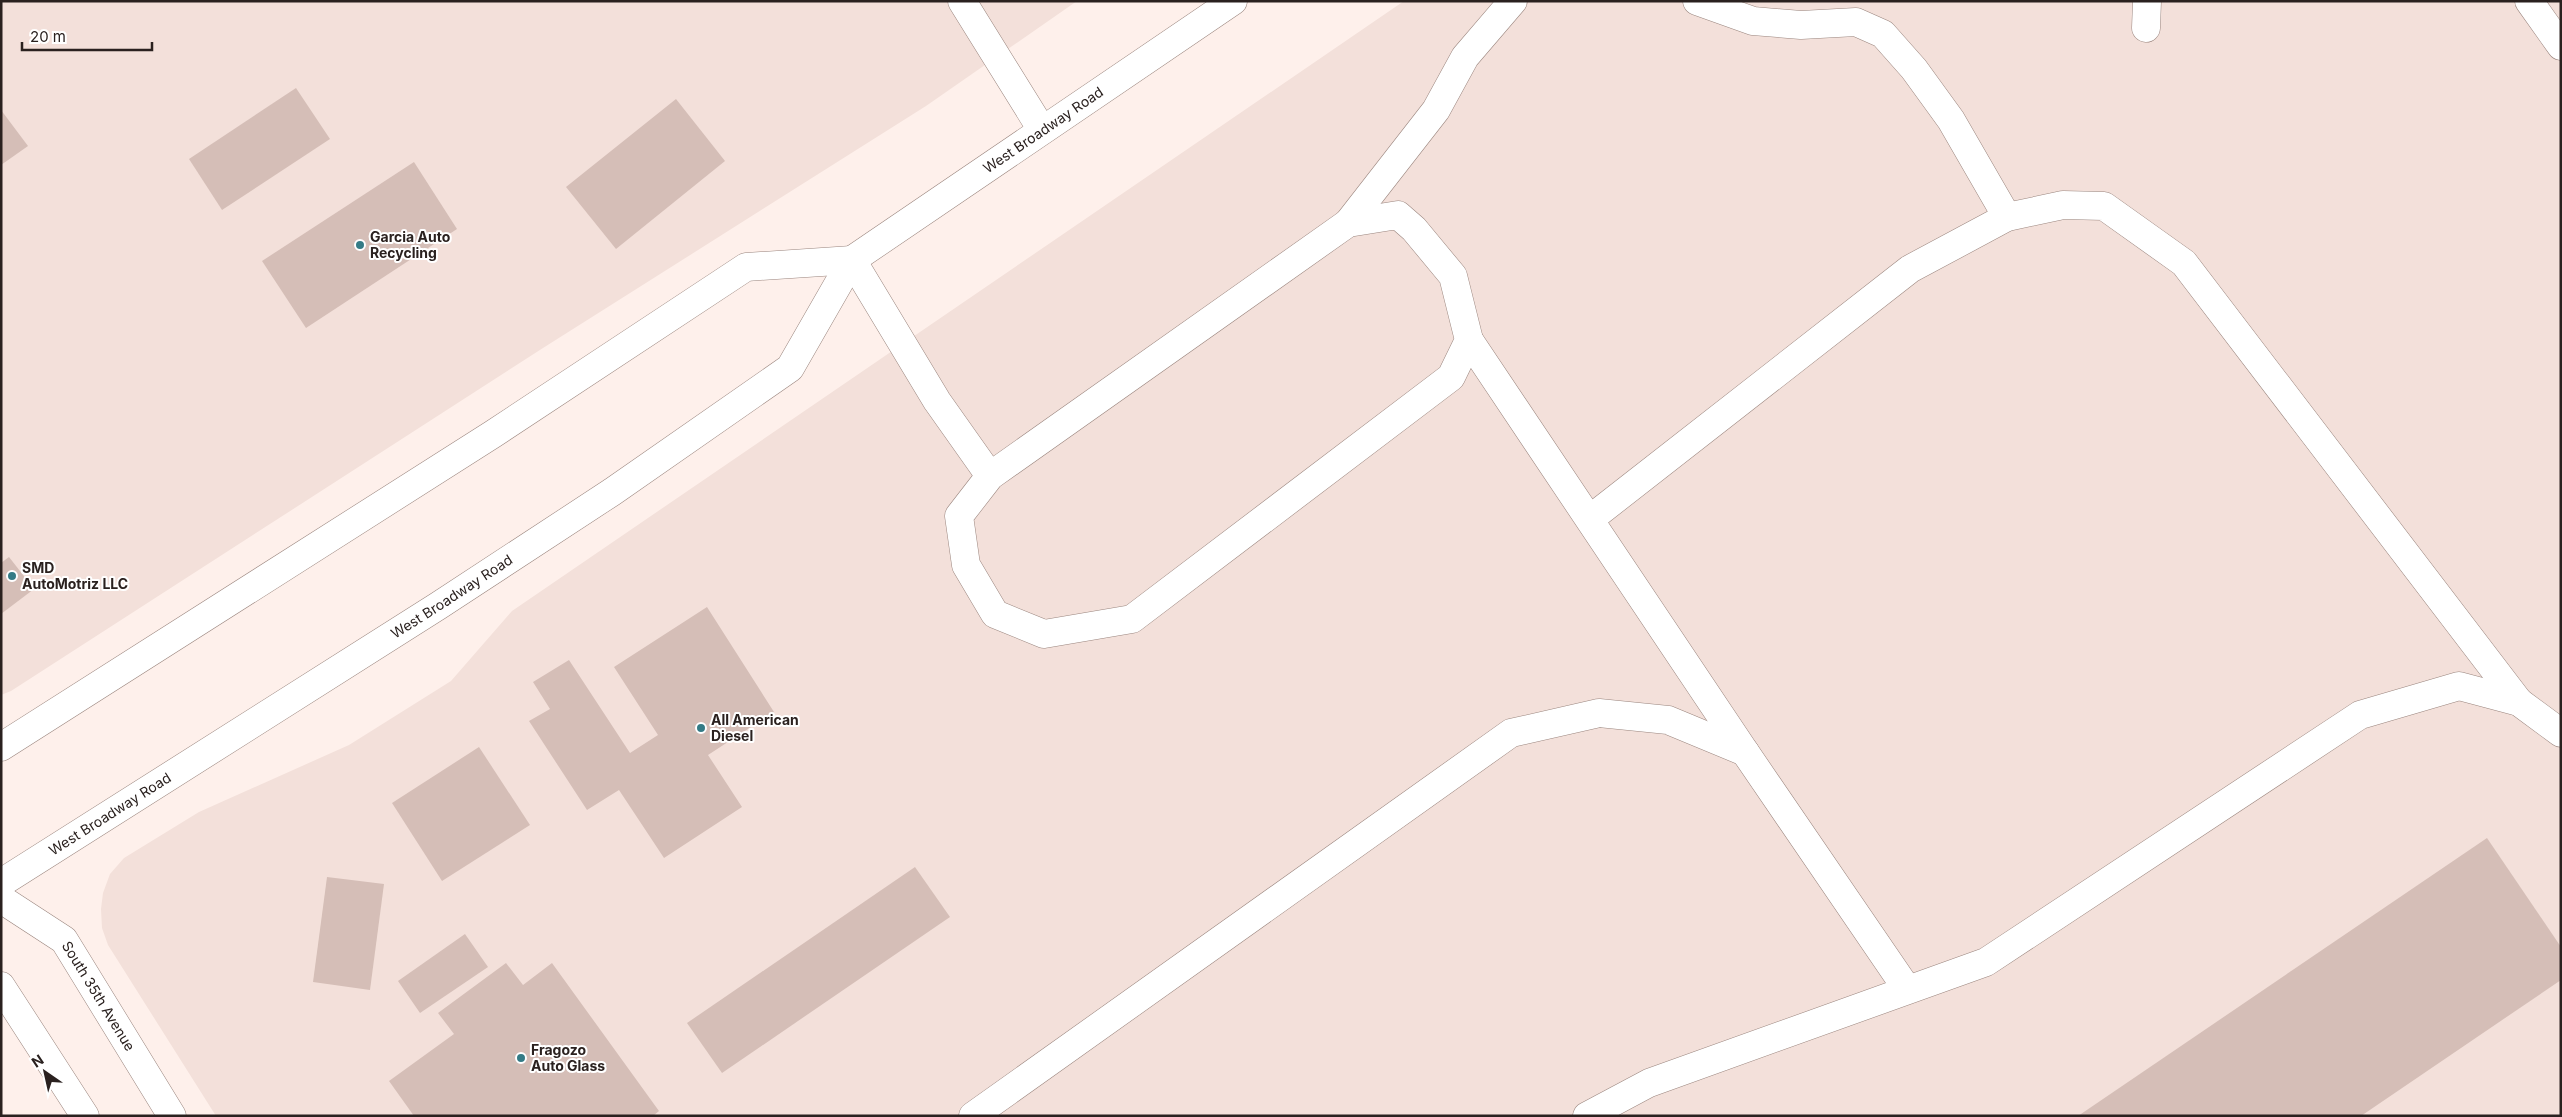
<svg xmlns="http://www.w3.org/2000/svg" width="2562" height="1117" font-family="Inter,sans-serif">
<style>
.built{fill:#f3e0da}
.building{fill:#d5beb7}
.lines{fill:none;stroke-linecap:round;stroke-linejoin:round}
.minor-casing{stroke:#9a857e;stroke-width:29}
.major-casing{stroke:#9a857e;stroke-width:29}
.minor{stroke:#fff;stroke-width:28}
.major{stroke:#fff;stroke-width:28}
.poi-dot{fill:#347b86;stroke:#fff;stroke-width:2}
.labels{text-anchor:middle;stroke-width:4;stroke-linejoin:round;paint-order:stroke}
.street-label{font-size:14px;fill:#2a211f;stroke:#fff}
.poi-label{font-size:14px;font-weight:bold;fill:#2a211f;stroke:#fff;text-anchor:start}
</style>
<rect width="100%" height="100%" fill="#fef0eb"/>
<g class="built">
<path d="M1,1h1076l-151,105 -383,242 -532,343 -10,4z"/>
<path d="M1404,1h1157v1115h-2345l-108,-171 -6,-17 -1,-19 2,-16 7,-19 14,-16 75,-46 150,-67 102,-64 61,-70z"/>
</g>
<g class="building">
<path d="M296,88l34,51 -108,71 -33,-51z"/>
<path d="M676,99l49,62 -109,88 -50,-62z"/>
<path d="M1,110l27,36 -27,19z"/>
<path d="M414,162l43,67 -151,99 -44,-67z"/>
<path d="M9,557l25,32 -33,25v-51z"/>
<path d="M707,607l67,105 -66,43 34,52 -78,51 -45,-68 -32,20 -58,-89 21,-12 -17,-27 36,-22 61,93 28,-18 -44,-68z"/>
<path d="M479,747l51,78 -88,56 -50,-78z"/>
<path d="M2487,838l74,109v33l-200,136h-283z"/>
<path d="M915,867l35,50 -228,156 -35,-50z"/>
<path d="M327,877l57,7 -14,106 -57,-8z"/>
<path d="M465,934l23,33 -68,46 -22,-32z"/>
<path d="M506,963l17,22 29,-22 107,148 -6,5h-239l-25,-35 65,-47 -16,-21z"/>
</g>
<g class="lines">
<defs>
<g id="minor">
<path d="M962,1l80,129"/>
<path d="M1697,1l56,20 48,4 55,-3 27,12 31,35 37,51 56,97"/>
<path d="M2529,1l32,45"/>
<path d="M2146,28l1,-27"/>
<path d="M1348,223l88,-113 29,-53 48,-56"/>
<path d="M852,260l85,141 53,75 -31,40 7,49 29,49 49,20 88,-15 319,-242 18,-37 -16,-64 -39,-47 -16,-14 -50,8 -358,253"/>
<path d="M1469,340l276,412"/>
<path d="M1590,519l320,-250 97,-52 56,-12 41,1 80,57 335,439"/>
<path d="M973,1116l538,-383 88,-20 69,7 77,32 162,237"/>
<path d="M1587,1116l62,-33 337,-121 374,-247 99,-29 60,16 42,31"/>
</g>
<g id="major">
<path d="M1,747l492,-313 253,-167 106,-7"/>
<path id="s1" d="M1,883l437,-277 174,-114 178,-124 62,-108 381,-259"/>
<path id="s2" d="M1,899l63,41 108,176"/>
<path d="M1,986l84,130"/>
</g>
</defs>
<use href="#minor" class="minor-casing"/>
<use href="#major" class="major-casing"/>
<use href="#minor" class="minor"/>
<use href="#major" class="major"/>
</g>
<g class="poi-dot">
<circle cx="360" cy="245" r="5"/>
<circle cx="12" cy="576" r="5"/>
<circle cx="701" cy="728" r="5"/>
<circle cx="521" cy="1058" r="5"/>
</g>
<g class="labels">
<g class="street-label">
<text dy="5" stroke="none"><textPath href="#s1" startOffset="1298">West Broadway Road</textPath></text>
<text dy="5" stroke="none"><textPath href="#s1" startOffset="534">West Broadway Road</textPath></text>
<text dy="5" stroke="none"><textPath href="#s1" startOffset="129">West Broadway Road</textPath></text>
<text dy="5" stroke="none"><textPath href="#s2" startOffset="141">South 35th Avenue</textPath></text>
</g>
<g class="poi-label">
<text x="370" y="242">Garcia Auto<tspan x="370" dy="16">Recycling</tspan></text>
<text x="22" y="573">SMD<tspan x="22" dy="16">AutoMotriz LLC</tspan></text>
<text x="711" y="725">All American<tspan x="711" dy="16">Diesel</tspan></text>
<text x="531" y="1055">Fragozo<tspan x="531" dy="16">Auto Glass</tspan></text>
</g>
</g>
<rect width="2562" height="1117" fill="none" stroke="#2a211f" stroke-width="5"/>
<g transform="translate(45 1072) rotate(326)" stroke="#ffffff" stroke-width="4" paint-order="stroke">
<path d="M0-4L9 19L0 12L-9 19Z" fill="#2a211f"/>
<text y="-8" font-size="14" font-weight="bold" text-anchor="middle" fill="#2a211f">N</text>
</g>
<path d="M22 42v8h130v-8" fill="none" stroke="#2a211f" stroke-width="2.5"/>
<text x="30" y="42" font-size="15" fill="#2a211f" stroke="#ffffff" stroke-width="4" paint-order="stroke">20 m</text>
</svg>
